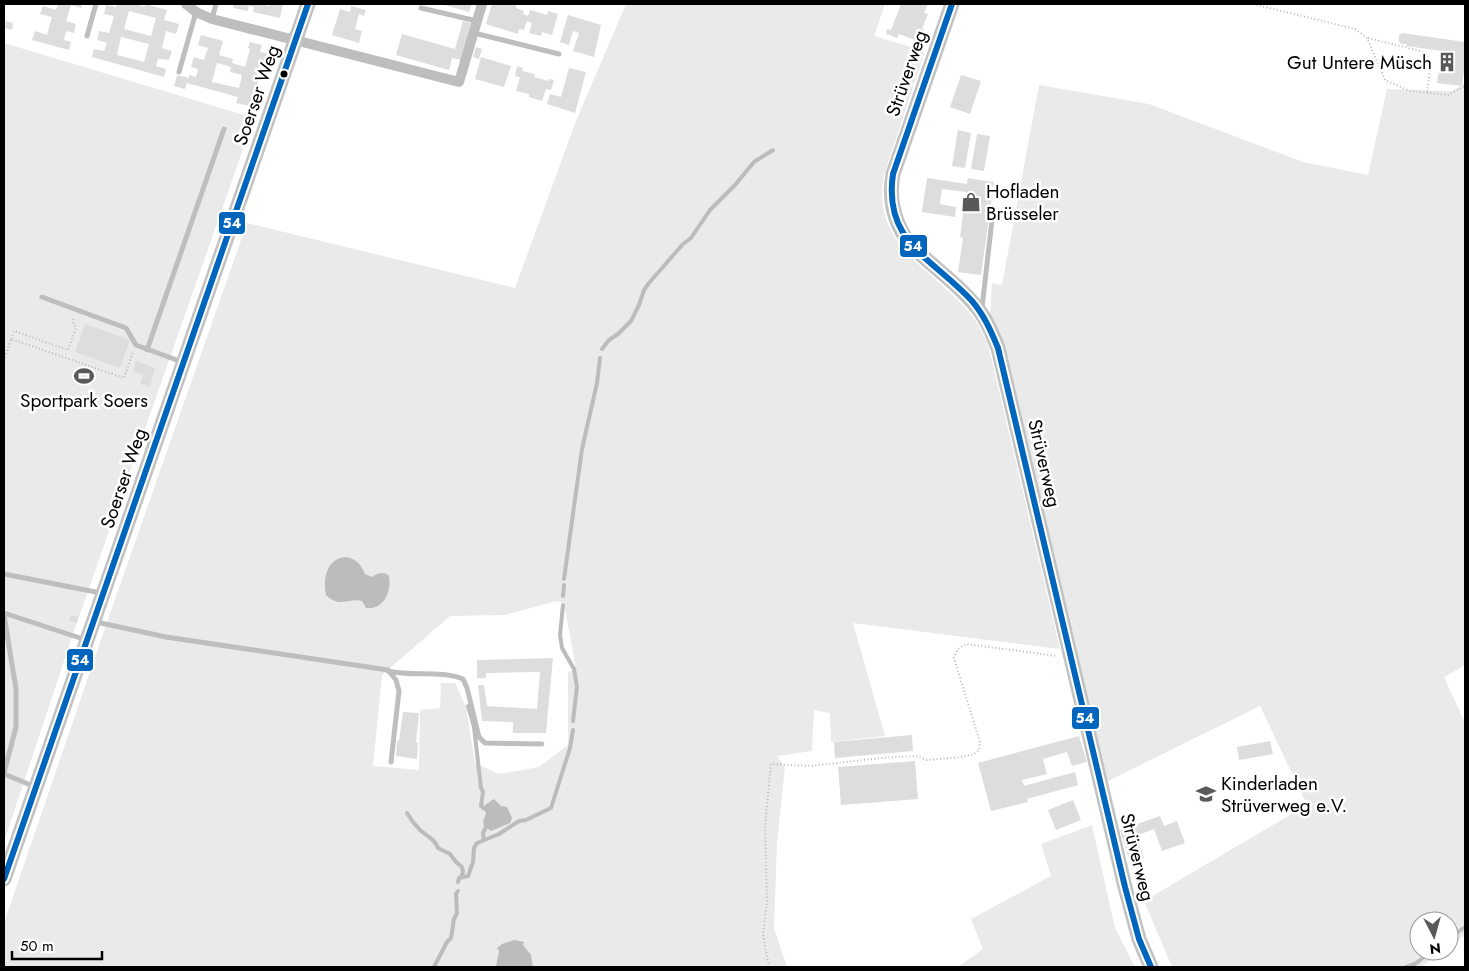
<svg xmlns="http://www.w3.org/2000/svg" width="1469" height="971" font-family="Jost,sans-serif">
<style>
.green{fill:#eaeaea;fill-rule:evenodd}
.water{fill:#bcbcbc}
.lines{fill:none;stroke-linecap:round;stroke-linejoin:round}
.stream{stroke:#bcbcbc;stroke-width:4}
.building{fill:#ddd;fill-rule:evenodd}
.path{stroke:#b8b8b8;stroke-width:2;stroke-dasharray:1 2.5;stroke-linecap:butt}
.lane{stroke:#bebebe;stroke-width:5}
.street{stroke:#bebebe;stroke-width:10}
.secondary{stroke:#c2c2c2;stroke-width:15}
.bus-1-casing{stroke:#fff;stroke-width:10}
.bus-1{stroke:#0065bd;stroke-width:6}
.bus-dot{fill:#000;stroke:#fff;stroke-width:2}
.labels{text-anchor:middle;stroke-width:5;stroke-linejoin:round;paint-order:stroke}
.poi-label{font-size:19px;fill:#000;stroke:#fff;text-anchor:start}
.street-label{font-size:19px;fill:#000;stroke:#fff}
.line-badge{stroke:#fff;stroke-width:2}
.badge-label{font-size:14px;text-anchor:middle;font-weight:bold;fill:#fff}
</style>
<rect width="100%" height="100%" fill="#fff"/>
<g class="green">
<path d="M626,4h259l-11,32 51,15 -41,124c-13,74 51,93 89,142 7,10 12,20 16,31l71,301 -207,-26 32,113 -54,6 -1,-29 -16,-3 -2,41 -35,5 8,11 -8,76 -3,85 13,39h-783v-44l102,-298 141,-402 268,65 61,-167zM557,601l7,2 12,66 -8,3v73l-29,22 -40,7 -24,-11 -9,-56 -11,-24h-14l-1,25 -20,2 -1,60 -46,-4 9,-91 68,-59 54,-1z"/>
<path d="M4,43l250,75 -181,516 -69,208z"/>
<path d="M1465,83v582l-21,12 21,46v212l-16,12v-26h-30v30h24l-22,16h-249l-28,-66 163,-96 -47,-99 -154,76 -116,-466 2,-33 10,2 37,-200 110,19 154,58 65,13 19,-86 65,2z"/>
<path d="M1092,825l23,103 20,39h-177l25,-18 -12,-30 80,-43 -10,-32z"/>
</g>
<g class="water">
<path d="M346,557c10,2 15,7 19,17l7,3c6,-4 12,-6 17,-1 3,15 -5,34 -23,32l-4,-7c-14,-4 -21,8 -36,-6 -3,-17 0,-36 20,-38z"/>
<path d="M494,799l7,7 6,1 5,11 -2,5 -19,8 -7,-5 -1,-4 3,-9 -1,-8z"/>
<path d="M514,940l10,2 -1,3 8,10 2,12h-37l3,-16 -2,-3 5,-4z"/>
</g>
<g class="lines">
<g class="stream">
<path d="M602,349l7,-9 9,-6 13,-13 8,-16 5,-15 5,-7 34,-39 8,-6 19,-28 25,-25 19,-23 19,-12"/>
<path d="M564,579l18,-130 15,-66 3,-25"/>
<path d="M563,596l1,-11"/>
<path d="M563,605l-3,30 2,13 12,21 3,18 -4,34"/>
<path d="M468,706l6,21 7,61 2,4 -2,14 7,5"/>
<path d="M407,813c4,7 8,12 13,17 7,6 15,9 18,18l12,6 6,8 6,5 1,5 -2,5"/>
<path d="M484,840l-1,-7 5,-10"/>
<path d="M458,882l1,-4 9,-2 5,-14 1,-14 3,-5 22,-9 20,-13 7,-1 25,-12 19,-60 3,-18"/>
<path d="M1449,936l5,-1 11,-8"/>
<path d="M434,967l13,-25 4,-4 3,-19 3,-6 -1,-19 2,-3"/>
<path d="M1406,967l9,-3 17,-13"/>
</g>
</g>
<g class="building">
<path d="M58,4h24l-1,4 -10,-3 -5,16 10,3 -2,9 -8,-2 -2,9 7,2 -2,8 -37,-10 3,-9 12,4 5,-18 -12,-3 3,-8 13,4z"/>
<path d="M117,4h18l10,3v-3l22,6 -3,10 15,4 -3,10 -10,-3 -4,17 10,3 -3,9 -11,-1 -2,7 10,3 -2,8 -72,-20 2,-8 10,2 3,-8 -10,-3 2,-9 10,2 5,-17 -10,-2 2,-9 10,2zM129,11l27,7 -5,18 -27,-7zM121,37l28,7 -5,18 -27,-7z"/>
<path d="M234,4h26l9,2 1,-2h13l-3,14 -27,-6 1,-5 -5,-1 -1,5 -15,-3z"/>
<path d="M441,4h31l-3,8z"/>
<path d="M492,4h16l9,2 -1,2 8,3 -1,3 5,2 2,-6 17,5 1,-4 10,3 -6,21 -10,-3 -1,4 -12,-3 3,-10 -5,-2 -3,9 -5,-1 -1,5 -32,-10z"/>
<path d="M901,4h27l-4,9 4,1 -6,15 3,1 -4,12 -22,-8 -2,4 -11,-4 1,-5 4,1z"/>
<path d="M351,6l15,4 -2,6 -5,-2 -4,15 7,2 -3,12 -27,-8 8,-26 10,3z"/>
<path d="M568,15l33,10 -7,32 -21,-6 6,-18 -6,-2 -4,14 -9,-3z"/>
<path d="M6,21l7,2 -1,7 -7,-2z"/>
<path d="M463,21l8,2 -10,37 -9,-2 -3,12 -53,-15 6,-21 53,15z"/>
<path d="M1402,33l63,9v20l-3,24 -25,-3 5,-32 -36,-5 1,-2h-6l-2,-3v-6z"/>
<path d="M201,35l22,6 -4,14 14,4 -1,4 13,4 5,-18 -2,-1 2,-6 12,3 -2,7 7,1 -4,13 -3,-1 -4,14 3,1 -9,26 -14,-3 2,-6 -51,-14 -2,6 -11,-3 3,-11 12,3v-3l7,2 2,-8 -7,-2 3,-10 10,3 4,-12 -10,-3zM217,63l14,4 -1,5 12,3 -3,13 -27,-6z"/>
<path d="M476,47l6,2 -3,10 -6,-2z"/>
<path d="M481,57l30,9 -7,21 -29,-8z"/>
<path d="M517,66l6,2 -1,3 13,3 -1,3 14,4 1,-2 5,1 -3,10 -5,-1 -4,12 -13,-4v-3l-13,-3 4,-14 -5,-1z"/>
<path d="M569,68l17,4 -11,41 -28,-9 3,-10 11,3z"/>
<path d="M961,75l20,6 -11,33 -20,-7z"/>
<path d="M958,130l13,3 -6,35 -13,-2z"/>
<path d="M977,134l13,2 -6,35 -13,-2z"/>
<path d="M927,178l40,6 1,-6 26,4 -13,93 -23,-3 5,-34 -3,-1 6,-45 -24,-3 -2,15 16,3 -1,10 -33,-5z"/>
<path d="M85,324l45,16 -10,28 -45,-16z"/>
<path d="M136,361l19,7 -5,19 -10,-3 3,-9 -10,-4z"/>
<path d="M71,615l7,2 -1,6 -8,-2z"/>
<path d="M553,658l-7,75h-33v-11l-31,-1 -4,-36h6l3,21 50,3 3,-37 -54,1v5h-9v-18z"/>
<path d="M403,712l16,1 -3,29 2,1 -1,16 -21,-3 1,-16 2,1z"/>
<path d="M912,735l1,16 -78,7 -1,-16z"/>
<path d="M1079,736l8,26 -15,4 -5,-14 -24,7 4,15 -25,6 2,6 51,-14 3,13 -51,14 1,3 -37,9 -13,-48z"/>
<path d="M1270,741l3,13 -34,6 -2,-13z"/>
<path d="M915,761l3,38 -77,6 -3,-38z"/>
<path d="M1073,800l8,20 -25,10 -8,-20z"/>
<path d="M1160,816l4,10 13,-5 8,22 -23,8 -8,-22 -18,7 8,22 -14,5 -10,-33z"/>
</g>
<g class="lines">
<g class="path">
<path d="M1253,4l102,25 12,9 18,42 25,11 39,4 16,-9"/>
<path d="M1368,38l56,14c10,9 4,28 3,41"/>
<path d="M11,339l3,-8 54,19 8,-22 -3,-6 1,-4"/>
<path d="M4,361l7,-22 113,39 9,-26"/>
<path d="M769,967l-6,-32 4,-34 -2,-75 6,-62 40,2 70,-8 35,-2 11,4 35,-3 12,-3 5,-4 1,-8 -26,-84 4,-9 8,-5 91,12"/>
</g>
<g class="lane">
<path d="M421,8l56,13"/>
<path d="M212,19l4,-15"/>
<path d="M474,33l85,21"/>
<path d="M87,36l9,-32"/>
<path d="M179,72l17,-60"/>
<path d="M42,297l84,31 10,17 46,17"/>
<path d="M982,308l10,-88"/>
<path d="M147,350l77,-221"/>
<path d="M4,574l97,19"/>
<path d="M4,613l82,27"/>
<path d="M4,615l12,74v38l-12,46"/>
<path d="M96,622l70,15 222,33 8,10 3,11 -8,71"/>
<path d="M388,671c25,6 52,-1 75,8l4,9 12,49 6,6 57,1"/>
<path d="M4,774l29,12"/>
</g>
<path class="street" d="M186,4l10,8 16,7 247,63 23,-78"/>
<g class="secondary">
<path d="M952,4l-59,170c-5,26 1,48 16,69 23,24 53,43 72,70 8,11 12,23 17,35l127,539 14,52 12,28"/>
<path d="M4,879l304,-875"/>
</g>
<defs>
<g id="bus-1">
<path d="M952,4l-59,170c-10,69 40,84 79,127 12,14 19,30 26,47l127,539 14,52 12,28"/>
<path d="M4,879l304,-875"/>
</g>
</defs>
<use href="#bus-1" class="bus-1-casing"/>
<use href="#bus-1" class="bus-1"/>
</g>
<defs>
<symbol id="building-bare" viewBox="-9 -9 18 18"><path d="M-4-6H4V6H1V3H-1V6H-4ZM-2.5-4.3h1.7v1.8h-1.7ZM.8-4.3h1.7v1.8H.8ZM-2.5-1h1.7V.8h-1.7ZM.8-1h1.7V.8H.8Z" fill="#595959" stroke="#fff" stroke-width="2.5" paint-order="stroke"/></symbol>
<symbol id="shop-bare" viewBox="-9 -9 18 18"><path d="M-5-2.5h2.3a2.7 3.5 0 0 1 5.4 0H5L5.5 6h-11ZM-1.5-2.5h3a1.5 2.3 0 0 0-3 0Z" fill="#595959" stroke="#fff" stroke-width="2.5" paint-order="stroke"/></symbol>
<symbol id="stadium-bare" viewBox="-9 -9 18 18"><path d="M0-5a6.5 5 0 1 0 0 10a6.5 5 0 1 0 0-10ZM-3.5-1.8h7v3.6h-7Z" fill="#595959" stroke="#fff" stroke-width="2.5" paint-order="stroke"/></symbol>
<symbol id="school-bare" viewBox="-9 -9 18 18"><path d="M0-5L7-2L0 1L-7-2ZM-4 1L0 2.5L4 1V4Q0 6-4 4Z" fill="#595959" stroke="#fff" stroke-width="2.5" paint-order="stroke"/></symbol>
</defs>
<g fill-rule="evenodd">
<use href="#building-bare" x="1433" y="48" width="28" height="28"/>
<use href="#shop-bare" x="957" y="188" width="28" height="28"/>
<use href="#stadium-bare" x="70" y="362" width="28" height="28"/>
<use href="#school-bare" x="1192" y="780" width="28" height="28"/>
</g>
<circle class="bus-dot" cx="284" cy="74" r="4.5"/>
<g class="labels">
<g class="poi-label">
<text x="1432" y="69" text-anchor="end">Gut Untere Müsch</text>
<text x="986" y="198">Hofladen<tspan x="986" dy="22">Brüsseler</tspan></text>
<text x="84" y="407" text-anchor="middle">Sportpark Soers</text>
<text x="1221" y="790">Kinderladen<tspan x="1221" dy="22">Strüverweg e.V.</tspan></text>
</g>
<g class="street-label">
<text transform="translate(906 73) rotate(-71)" y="7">Strüverweg</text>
<text transform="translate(256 95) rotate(-71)" y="7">Soerser Weg</text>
<text transform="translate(1045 463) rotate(77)" y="7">Strüverweg</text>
<text transform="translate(123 478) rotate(-71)" y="7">Soerser Weg</text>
<text transform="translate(1138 857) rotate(76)" y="7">Strüverweg</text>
</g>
</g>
<g class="line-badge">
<rect x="218" y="211" width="28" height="24" rx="5" fill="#0065bd"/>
<rect x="899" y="234" width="29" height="24" rx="5" fill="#0065bd"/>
<rect x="66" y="648" width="28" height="24" rx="5" fill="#0065bd"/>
<rect x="1071" y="706" width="29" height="24" rx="5" fill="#0065bd"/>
</g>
<g class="badge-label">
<text x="232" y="228">54</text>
<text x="913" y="251">54</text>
<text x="80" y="665">54</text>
<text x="1085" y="723">54</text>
</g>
<rect width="1469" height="971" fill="none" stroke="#000000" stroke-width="10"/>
<g transform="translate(1434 936) rotate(174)"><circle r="24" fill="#ffffff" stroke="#999999"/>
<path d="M0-4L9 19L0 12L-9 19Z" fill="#595959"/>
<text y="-8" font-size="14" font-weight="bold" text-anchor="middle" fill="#000000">N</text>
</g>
<path d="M12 951v8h90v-8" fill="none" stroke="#000000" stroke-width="2.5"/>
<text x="20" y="951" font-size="15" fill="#000000" stroke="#ffffff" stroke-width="4" paint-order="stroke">50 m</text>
</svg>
